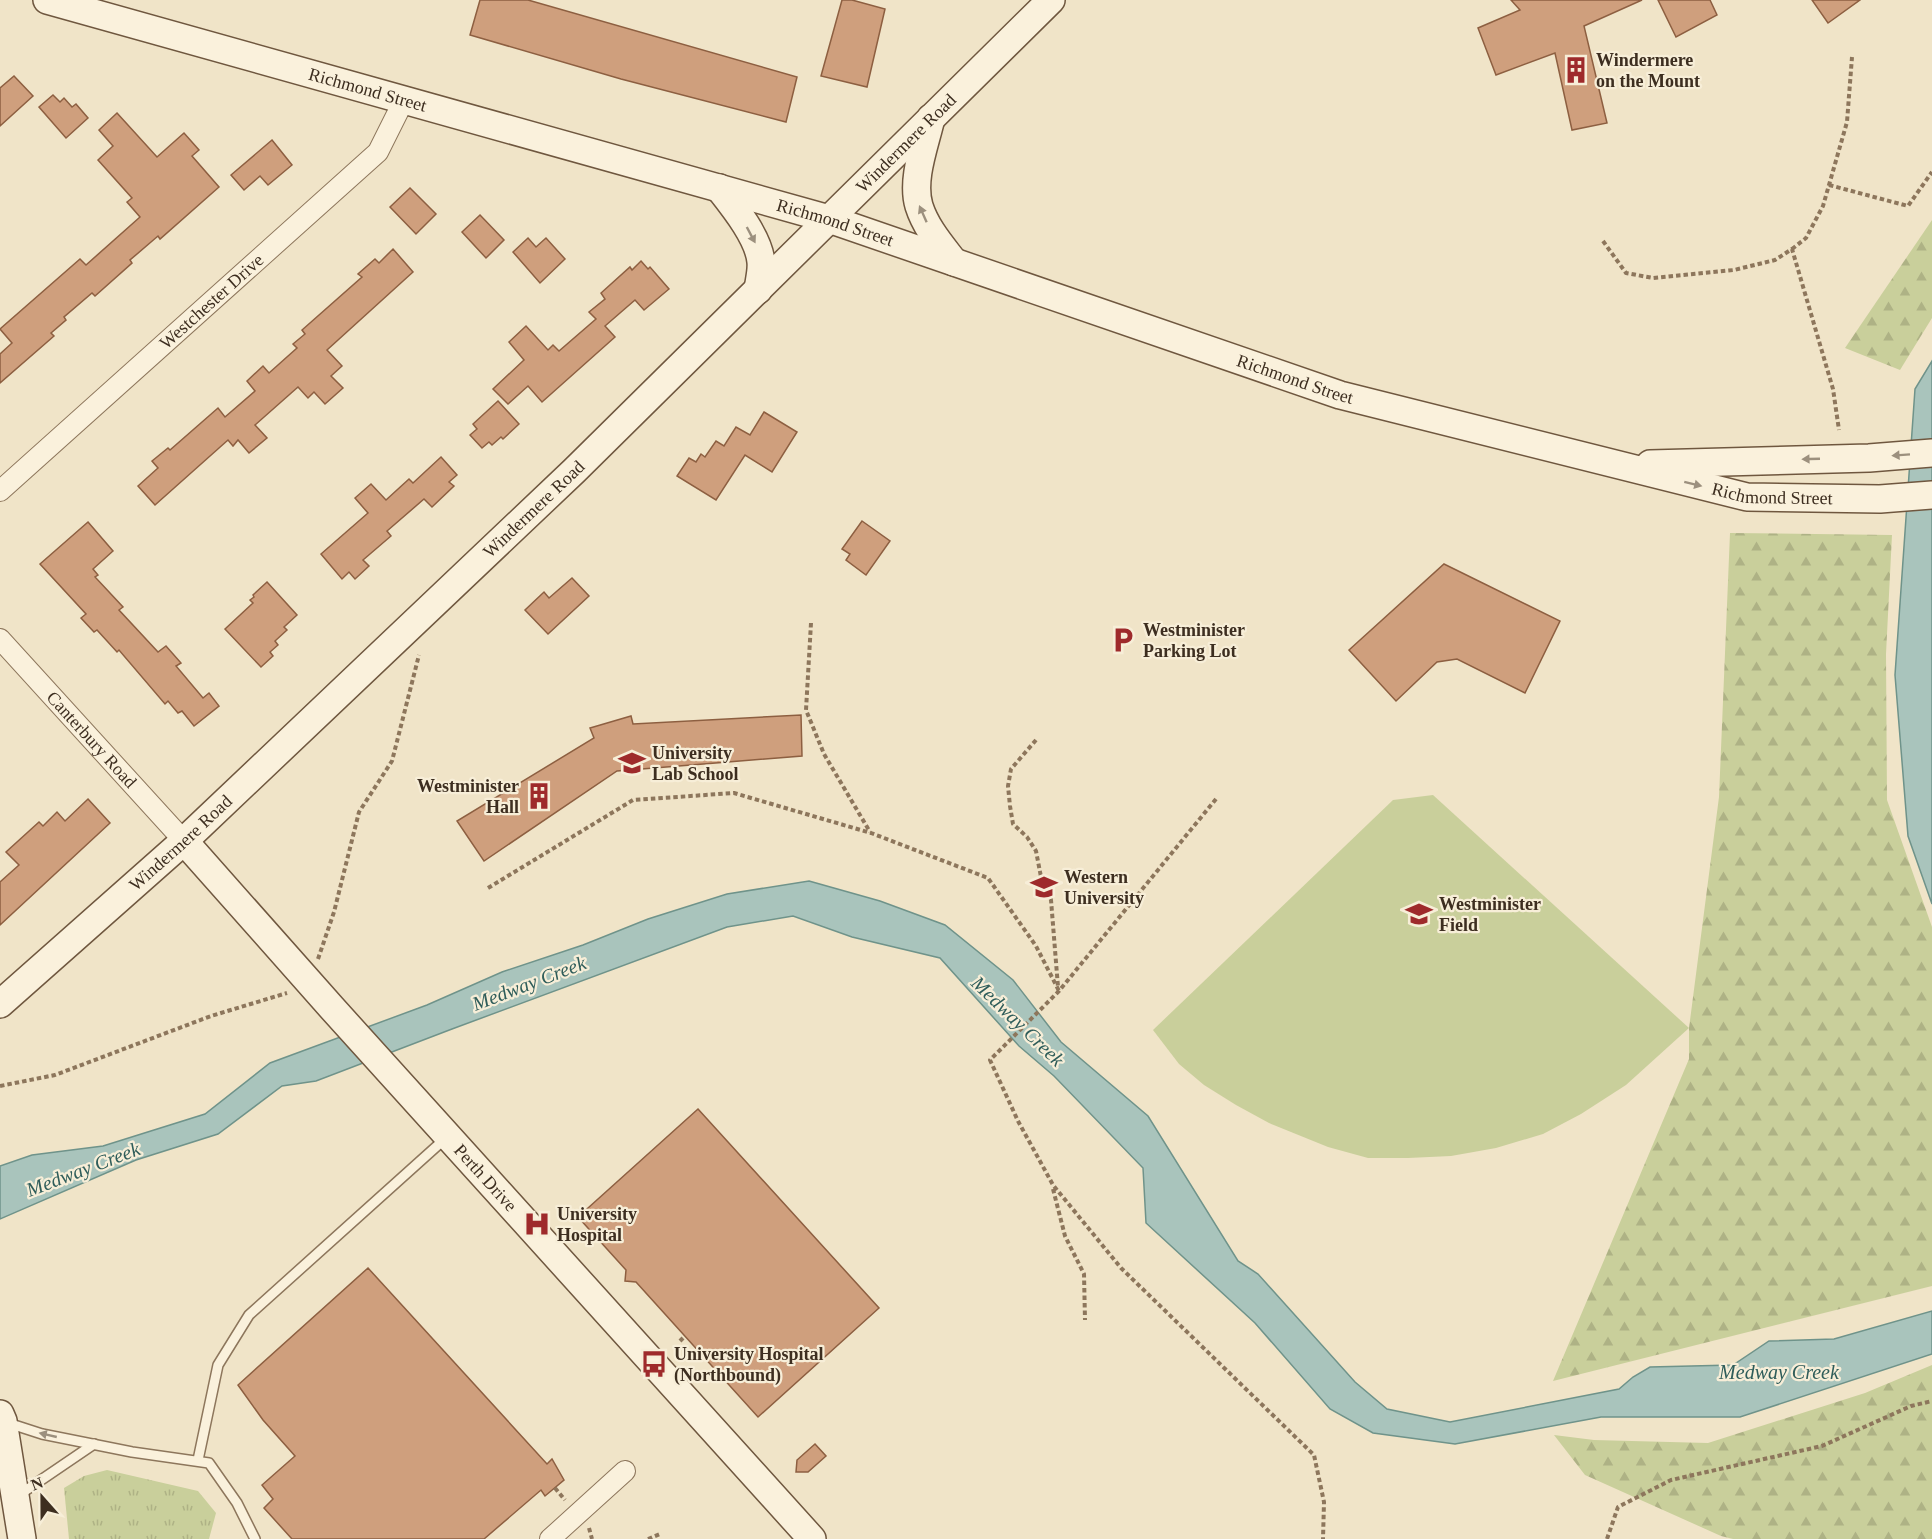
<svg xmlns="http://www.w3.org/2000/svg" width="1932" height="1539" font-family="'Times New Roman',serif">
<style>
.grass{fill:url(#grass-tufts)}
.forest{fill:url(#forest-firs)}
.pitch{fill:#c9cf9b}
.water{fill:#a9c4bc;stroke:#6f938a;stroke-width:1.5}
.building{fill:#cf9f7d;stroke:#8d5f41;stroke-width:1.5}
.lines{fill:none;stroke-linecap:round;stroke-linejoin:round}
.lane-casing{stroke:#8d765c;stroke-width:12}
.street-casing{stroke:#8d765c;stroke-width:22}
.secondary-casing{stroke:#6f573f;stroke-width:30}
.path{stroke:#8d765c;stroke-width:4;stroke-dasharray:4.5 3;stroke-linecap:butt}
.lane{stroke:#faf1dc;stroke-width:9}
.street{stroke:#faf1dc;stroke-width:20}
.secondary{stroke:#faf1dc;stroke-width:27}
.oneway{fill:#9c907e}
.labels{text-anchor:middle;stroke-width:4.5;stroke-linejoin:round;paint-order:stroke}
.poi-label{font-size:18px;font-weight:bold;fill:#3d2e20;stroke:#f7eed8;text-anchor:start}
.street-label{font-size:18px;fill:#3d2e20;stroke:#f7eed8}
.water-label{font-size:20px;font-style:italic;fill:#2f5d5a;stroke:#f7eed8}
</style>
<defs>
<pattern id="grass-tufts" width="24" height="20" patternUnits="userSpaceOnUse" patternTransform="scale(1.5)"><rect width="24" height="20" fill="#c9cf9b"/><path d="M3 7l-1-3M5 7V3M7 7l1-3M15 17l-1-3M17 17v-4M19 17l1-3" fill="none" stroke="#aeb285"/></pattern>
<pattern id="forest-firs" width="22" height="20" patternUnits="userSpaceOnUse" patternTransform="scale(1.5)"><rect width="22" height="20" fill="#c9cf9b"/><path d="M5 1l3.5 6h-7zM16 11l3.5 6h-7z" fill="#aeb285"/></pattern>
</defs>
<rect width="100%" height="100%" fill="#f0e4c8"/>
<path class="grass" d="M107,1470l91,21 18,22 -7,26h-140l-5,-51 20,-12z"/>
<g class="forest">
<path d="M1932,220v98l-32,52 -55,-22z"/>
<path d="M1730,533l162,2 -6,119 1,146 45,127v359l-379,95 136,-322v-31l30,-231z"/>
<path d="M1932,1365v174h-199l-12,-3 -136,-61 -31,-40 40,5 114,3 157,-50z"/>
</g>
<path class="pitch" d="M1433,795l256,233 -63,57 -45,29 -38,20 -47,14 -45,8 -43,2h-40l-40,-11 -59,-24 -33,-18 -32,-20 -25,-21 -26,-34 240,-230z"/>
<g class="water">
<path d="M1932,361v543l-24,-68 -13,-161 20,-286z"/>
<path d="M809,881l71,20 65,24 68,55 48,62 87,74 90,145 20,13 97,108 32,27 63,13 169,-33 14,-12 17,-10 83,-2 36,-24 65,-2 98,-28v43l-192,63h-139l-146,27 -82,-11 -43,-24 -75,-86 -109,-100 -3,-55 -89,-92 -35,-30 -79,-88 -88,-21 -59,-21 -66,11 -275,102 -136,52 -34,5 -64,48 -82,26 -136,59v-53l32,-11 71,-9 102,-32 65,-51 157,-58 75,-33 81,-27 65,-26 79,-25z"/>
</g>
<g class="building">
<path d="M480,0h48l269,77 -11,45 -165,-43 -151,-44z"/>
<path d="M842,0h10l33,9 -18,78 -46,-11z"/>
<path d="M1511,0h131l-58,26 23,97 -35,7 -17,-77 -59,22 -18,-47 42,-18z"/>
<path d="M1658,0h52l7,15 -41,22z"/>
<path d="M1812,0h48l-32,23z"/>
<path d="M14,76l19,20 -33,30v-38z"/>
<path d="M53,95l7,7 4,-4 8,9 4,-3 12,14 -22,20 -27,-31z"/>
<path d="M117,113l40,44 27,-24 15,17 -7,6 27,31 -59,52 -2,-3 -28,24 2,3 -37,33 -3,-3 -28,24 2,3 -15,13 3,3 -54,47v-29l12,-11 -12,-14 80,-70 6,6 54,-48 -13,-15 5,-4 -34,-38 15,-14 -14,-16z"/>
<path d="M272,140l20,25 -24,20 -8,-9 -16,14 -13,-15z"/>
<path d="M410,188l26,26 -20,20 -26,-27z"/>
<path d="M480,215l24,25 -18,18 -24,-26z"/>
<path d="M528,238l8,9 10,-9 19,21 -25,24 -27,-31z"/>
<path d="M393,249l20,23 -86,78 15,16 -11,10 12,12 -18,16 -11,-12 -6,6 -10,-11 -43,38 12,13 -18,15 -11,-13 -5,6 -5,-6 -73,65 -17,-19 20,-18 -6,-7 16,-13 2,2 48,-42 7,9 30,-26 -8,-10 16,-15 6,7 28,-25 -4,-4 12,-10 -3,-4 60,-53 -4,-3 17,-15 4,4z"/>
<path d="M641,261l7,8 2,-2 19,22 -25,21 -9,-10 -30,26 10,11 -73,65 -14,-16 -20,18 -15,-15 31,-29 -15,-18 17,-16 22,24 5,-5 6,6 37,-32 -7,-7 16,-13 -4,-6 29,-26 2,3z"/>
<path d="M498,401l21,23 -16,15 -2,-2 -9,8 -3,-3 -7,6 -12,-13 7,-6 -4,-5z"/>
<path d="M764,412l33,20 -25,40 -27,-17 -29,45 -39,-24 12,-18 7,4 5,-8 4,3 11,-16 8,5 12,-19 14,8z"/>
<path d="M441,457l16,18 -8,7 5,4 -22,21 -8,-8 -37,32 4,5 -28,24 6,6 -14,13 -6,-7 -7,7 -21,-25 47,-41 -13,-15 16,-14 15,16 23,-21 4,4z"/>
<path d="M862,521l28,20 -24,34 -20,-15 4,-6 -8,-5z"/>
<path d="M88,522l25,29 -20,18 5,6 -3,2 28,30 -4,3 39,42 8,-6 15,17 -5,3 27,32 6,-5 10,13 -25,20 -12,-15 -4,2 -10,-12 -3,3 -46,-54 -2,2 -20,-22 -3,2 -13,-14 5,-4 -46,-50z"/>
<path d="M1444,564l116,57 -35,72 -68,-34 -20,3 -41,39 -47,-51z"/>
<path d="M572,578l17,18 -41,38 -23,-24 19,-18 5,6z"/>
<path d="M267,582l30,33 -13,12 3,3 -12,11 3,4 -8,7 3,4 -12,11 -36,-38 28,-26 -3,-3 4,-3 -1,-2z"/>
<path d="M801,715l1,41 -185,15 -133,90 -27,-40 137,-83 -4,-10 41,-12 2,8z"/>
<path d="M88,799l22,24 -110,102v-43l19,-17 -13,-13 33,-30 4,4 14,-14 8,9z"/>
<path d="M698,1109l181,199 -121,109 -122,-135 -11,-1 1,-11 -48,-53z"/>
<path d="M368,1268l179,196 5,-5 12,21 -19,16 -4,-6 -57,49h-192l-28,-31 9,-9 -11,-14 33,-29 -32,-36 -25,-35z"/>
<path d="M815,1444l11,12 -18,16h-12l1,-12z"/>
</g>
<g class="lines">
<defs>
<g id="lane">
<path d="M8,1423l34,11 90,18 77,11 28,40 18,36"/>
<path d="M198,1460l20,-95 31,-50 198,-178"/>
<path d="M19,1495l75,-51"/>
</g>
<g id="street">
<path id="s1" d="M0,491l378,-339 26,-52"/>
<path id="s2" d="M0,639l184,202"/>
<path d="M550,1539l75,-68"/>
</g>
<g id="secondary">
<path id="s3" d="M47,0l782,219 511,176 407,102 133,2 52,-4"/>
<path d="M931,118c-6,27 -20,61 -12,88 7,22 22,39 35,56"/>
<path d="M719,188c15,19 40,50 42,74 1,9 -2,19 -3,28"/>
<path d="M1650,464l219,-6 63,-5"/>
<path id="s4" d="M184,841l148,167 480,531"/>
<path id="s5" d="M0,1004l184,-163 390,-370 477,-471"/>
<path d="M0,1414l3,7 19,118"/>
</g>
</defs>
<use href="#lane" class="lane-casing"/>
<use href="#street" class="street-casing"/>
<use href="#secondary" class="secondary-casing"/>
<g class="path">
<path d="M1829,185l79,21 24,-34"/>
<path d="M1603,241l23,32 27,5 81,-8 41,-10 17,-11 41,140 6,41"/>
<path d="M1792,249l14,-11 17,-32 24,-84 5,-65"/>
<path d="M811,623l-5,87 18,44 46,78"/>
<path d="M1036,740l-25,29 -3,17 2,20 3,18 14,13 9,14 5,26 10,23 7,87"/>
<path d="M1216,799l-157,192 -69,69 28,61 35,64 68,83 193,187 10,47 -1,37"/>
<path d="M488,888l145,-88 101,-7 137,40 117,45 48,68 23,45"/>
<path d="M318,959l16,-47 25,-100 33,-51 27,-106"/>
<path d="M0,1086l55,-11 156,-59 76,-23"/>
<path d="M1053,1189l12,47 19,38 1,46"/>
<path d="M680,1341l3,-3"/>
<path d="M555,1488l10,12"/>
<path d="M589,1528l3,11"/>
<path d="M648,1539l12,-5"/>
<path d="M1607,1539l11,-32 53,-27 151,-34 89,-40 21,-5"/>
</g>
<use href="#lane" class="lane"/>
<use href="#street" class="street"/>
<use href="#secondary" class="secondary"/>
</g>
<defs><path id="oneway-solid" d="M-6-.8H1V-3.2L6.5 0L1 3.2V.8H-6Z" transform="scale(1.5)"/></defs>
<g class="oneway">
<use href="#oneway-solid" transform="translate(923 214) rotate(-114)"/>
<use href="#oneway-solid" transform="translate(751 235) rotate(62)"/>
<use href="#oneway-solid" transform="translate(1901 455) rotate(176)"/>
<use href="#oneway-solid" transform="translate(1811 459) rotate(178)"/>
<use href="#oneway-solid" transform="translate(1693 484) rotate(14)"/>
<use href="#oneway-solid" transform="translate(48 1435) rotate(-167)"/>
</g>
<defs>
<symbol id="building-bare" viewBox="-9 -9 18 18"><path d="M-4-6H4V6H1V3H-1V6H-4ZM-2.5-4.3h1.7v1.8h-1.7ZM.8-4.3h1.7v1.8H.8ZM-2.5-1h1.7V.8h-1.7ZM.8-1h1.7V.8H.8Z" fill="#9e2a2b" stroke="#f7eed8" stroke-width="2.5" paint-order="stroke"/></symbol>
<symbol id="parking-bare" viewBox="-9 -9 18 18"><path d="M-3.5-5.5H1a3.5 3.5 0 0 1 0 7H-1V5.5H-3.5ZM-1-3.4V-.6H.8a1.4 1.4 0 0 0 0-2.8Z" fill="#9e2a2b" stroke="#f7eed8" stroke-width="2.5" paint-order="stroke"/></symbol>
<symbol id="school-bare" viewBox="-9 -9 18 18"><path d="M0-5L7-2L0 1L-7-2ZM-4 1L0 2.5L4 1V4Q0 6-4 4Z" fill="#9e2a2b" stroke="#f7eed8" stroke-width="2.5" paint-order="stroke"/></symbol>
<symbol id="university-bare" viewBox="-9 -9 18 18"><path d="M0-5L7-2L0 1L-7-2ZM-4 1L0 2.5L4 1V4Q0 6-4 4Z" fill="#9e2a2b" stroke="#f7eed8" stroke-width="2.5" paint-order="stroke"/></symbol>
<symbol id="hospital-bare" viewBox="-9 -9 18 18"><path d="M-5-5h3v3.5h4V-5h3V5h-3V1.5h-4V5h-3Z" fill="#9e2a2b" stroke="#f7eed8" stroke-width="2.5" paint-order="stroke"/></symbol>
<symbol id="bus-bare" viewBox="-9 -9 18 18"><path d="M-5-6H5V4H4V6H2V4H-2V6H-4V4H-5ZM-3.5-4V0h7V-4ZM-3.5 1.2v1.5H-2V1.2ZM2 1.2v1.5H3.5V1.2Z" fill="#9e2a2b" stroke="#f7eed8" stroke-width="2.5" paint-order="stroke"/></symbol>
</defs>
<g fill-rule="evenodd">
<use href="#building-bare" x="1557" y="51" width="38" height="38"/>
<use href="#parking-bare" x="1104" y="621" width="38" height="38"/>
<use href="#school-bare" x="613" y="744" width="38" height="38"/>
<use href="#building-bare" x="520" y="777" width="38" height="38"/>
<use href="#university-bare" x="1025" y="868" width="38" height="38"/>
<use href="#university-bare" x="1400" y="895" width="38" height="38"/>
<use href="#hospital-bare" x="518" y="1205" width="38" height="38"/>
<use href="#bus-bare" x="635" y="1345" width="38" height="38"/>
</g>
<g class="labels">
<g class="poi-label">
<text x="1596" y="66">Windermere<tspan x="1596" dy="21">on the Mount</tspan></text>
<text x="1143" y="636">Westminister<tspan x="1143" dy="21">Parking Lot</tspan></text>
<text x="652" y="759">University<tspan x="652" dy="21">Lab School</tspan></text>
<text x="519" y="792" text-anchor="end">Westminister<tspan x="519" dy="21">Hall</tspan></text>
<text x="1064" y="883">Western<tspan x="1064" dy="21">University</tspan></text>
<text x="1439" y="910">Westminister<tspan x="1439" dy="21">Field</tspan></text>
<text x="557" y="1220">University<tspan x="557" dy="21">Hospital</tspan></text>
<text x="674" y="1360">University Hospital<tspan x="674" dy="21">(Northbound)</tspan></text>
</g>
<g class="street-label">
<text dy="6" stroke="none"><textPath href="#s3" startOffset="333">Richmond Street</textPath></text>
<text dy="6" stroke="none"><textPath href="#s5" startOffset="1250">Windermere Road</textPath></text>
<text dy="6" stroke="none"><textPath href="#s3" startOffset="819">Richmond Street</textPath></text>
<text dy="6" stroke="none"><textPath href="#s1" startOffset="284">Westchester Drive</textPath></text>
<text dy="6" stroke="none"><textPath href="#s3" startOffset="1305">Richmond Street</textPath></text>
<text dy="6" stroke="none"><textPath href="#s3" startOffset="1797">Richmond Street</textPath></text>
<text dy="6" stroke="none"><textPath href="#s5" startOffset="728">Windermere Road</textPath></text>
<text dy="6" stroke="none"><textPath href="#s2" startOffset="136">Canterbury Road</textPath></text>
<text dy="6" stroke="none"><textPath href="#s5" startOffset="242">Windermere Road</textPath></text>
<text dy="6" stroke="none"><textPath href="#s4" startOffset="452">Perth Drive</textPath></text>
</g>
<g class="water-label">
<text transform="translate(529 983) rotate(-21)" y="7">Medway Creek</text>
<text transform="translate(1018 1021) rotate(44)" y="7">Medway Creek</text>
<text transform="translate(83 1169) rotate(-21)" y="7">Medway Creek</text>
<text x="1779" y="1379">Medway Creek</text>
</g>
</g>
<g transform="translate(42 1497) rotate(339)" stroke="#f7eed8" stroke-width="4.5" paint-order="stroke">
<path d="M0-4.5L10 22L0 15L-10 22Z" fill="#3d2e20"/>
<text y="-9" font-size="16" font-weight="bold" text-anchor="middle" fill="#3d2e20">N</text>
</g>
</svg>
